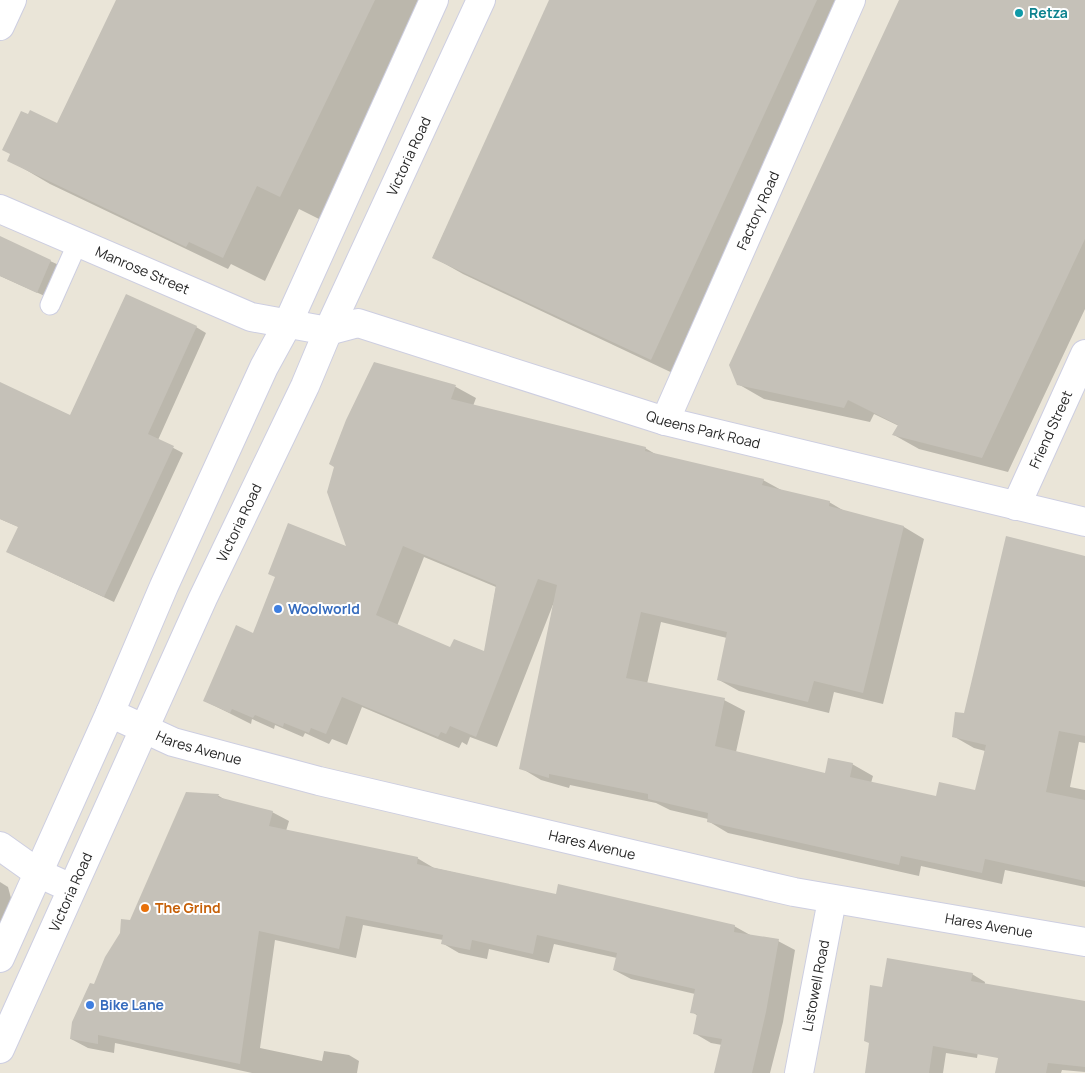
<svg xmlns="http://www.w3.org/2000/svg" width="1085" height="1073" font-family="Manrope,sans-serif">
<style>
.shadow{fill:#0003;fill-rule:evenodd}
.building{fill:#c5c1b8;fill-rule:evenodd}
.lines{fill:none;stroke-linecap:round;stroke-linejoin:round}
.lane-casing{stroke:#cdcee1;stroke-width:21}
.street-casing{stroke:#cdcee1;stroke-width:30}
.secondary-casing{stroke:#cdcee1;stroke-width:30}
.lane{stroke:#fff;stroke-width:19}
.street{stroke:#fff;stroke-width:28}
.secondary{stroke:#fff;stroke-width:28}
.culture-dot{fill:#0f9aa8;stroke:#fff;stroke-width:2}
.shop-dot{fill:#3f7fe0;stroke:#fff;stroke-width:2}
.food-dot{fill:#e8710a;stroke:#fff;stroke-width:2}
.labels{text-anchor:middle;stroke-width:4;stroke-linejoin:round;paint-order:stroke}
.culture-label{font-size:14px;font-weight:bold;fill:#0d838f;stroke:#fff;text-anchor:start}
.street-label{font-size:14px;fill:#272727;stroke:#fff}
.shop-label{font-size:14px;font-weight:bold;fill:#366cbe;stroke:#fff;text-anchor:start}
.food-label{font-size:14px;font-weight:bold;fill:#c56008;stroke:#fff;text-anchor:start}
</style>
<rect width="100%" height="100%" fill="#eae5d8"/>
<g class="shadow">
<path d="M117,0h310l-106,220 -22,-11 -34,72 -34,-17 -3,5 -178,-85 -41,-24 48,-35z"/>
<path d="M551,0h303l-173,377 -218,-103 -30,-17z"/>
<path d="M900,0h185v309l-77,163 -89,-23 -25,-14 5,-9 -25,-12 -4,8 -106,-23 -26,-15z"/>
<path d="M0,238l61,28 -14,31 -47,-21z"/>
<path d="M196,327l10,6 -48,107 25,13 -69,149 -96,-45 1,-30 -19,-8v-135l71,32z"/>
<path d="M375,363l81,24 20,11 -3,8 172,42 12,7 106,25 20,11 46,11 17,10 58,15 20,12 -41,165 -49,-12 -5,21 -90,-22 -20,-11 8,-42 -66,-16 -14,62 77,16 21,11 -9,41 90,22 26,-10 21,12 -2,7 66,14 39,-5 9,-41 -11,-3 -21,-12 12,-22 120,-157v186l-6,-1 -9,45 15,3v97l-80,-17 -3,14 -81,-18 -2,10 -191,-43 -20,-12v-2l-38,-9 -14,-7 -86,-18 -1,3 -28,-8 -20,-12 33,-166 -57,145 -27,-10 -3,8 -5,-3 -3,6 -97,-41 -15,38 -15,-6 -3,5 -24,-11 -2,4 -28,-12 -1,4 -22,-10 -1,5 -46,-23 48,-67 95,-86zM424,557l72,30 -11,65 -34,-3 -54,-23z"/>
<path d="M187,794l32,2 8,5 45,11 17,9 -3,10 131,27 17,10 123,28 177,30 18,10 26,5 17,9 -12,72 -13,51h-49l1,-28 -11,-2 -17,-10 4,-17 -6,-4 3,-18 -64,-15 -17,-9 3,-12 -63,-14 -5,19 -60,-14 -2,10 -28,-6 -17,-10 1,-3 -80,-15 -7,33 -81,-18 -15,108 62,13 2,-10 25,4 10,6 -2,12h-105l-137,-30 -1,10 -26,-5 -17,-9 24,-54 36,-63z"/>
<path d="M0,882l8,5 4,15 -12,24z"/>
<path d="M972,974l13,8 -1,6 4,2 -11,68 -31,-5 -3,20h-77l17,-84z"/>
<path d="M1085,1002v70l-23,-2 -1,3h-61z"/>
</g>
<g class="building">
<path d="M116,0h259l-95,197 -23,-11 -34,72 -34,-16 -3,5 -179,-86 3,-7 -8,-4 19,-39 7,3 2,-4 27,13z"/>
<path d="M549,0h268l-166,360 -219,-102z"/>
<path d="M899,0h186v239l-103,219 -90,-23 6,-10 -50,-25 -4,8 -107,-23 -8,-20z"/>
<path d="M0,236l51,24 -14,33 -37,-17z"/>
<path d="M126,294l71,32 -49,108 26,12 -70,151 -98,-45 12,-25 -18,-8v-137l70,33z"/>
<path d="M374,362l82,23 -5,14 195,48 -1,4 119,28 -2,6 68,16 -1,5 75,20 -41,167 -49,-12 -6,21 -91,-22 10,-48 -86,-20 -15,66 99,20 -10,48 110,27 3,-15 25,5 -3,14 86,19 3,-14 36,8 11,-45 -34,-8 3,-25 9,1 42,-177 79,20v180l-26,-5 -13,61 39,8v81l-100,-22 -3,14 -81,-17 -2,9 -192,-43 1,-9 -60,-14v-5l-99,-20v4l-30,-9 38,-184 -19,-6 -62,158 -26,-11 -4,8 -5,-2 -3,5 -96,-40 -16,37 -15,-6 -2,5 -25,-10 -1,4 -28,-12 -2,3 -21,-9 -2,4 -27,-12 33,-76 17,8 22,-56 -7,-3 20,-51 58,23 -19,-54 7,-25 -5,-3 17,-44zM403,546l93,39 -12,66 -30,-12 -4,8 -74,-32z"/>
<path d="M186,792l33,2 -1,3 55,14 -4,15 149,31 -1,7 139,30 2,-10 177,41 -1,7 45,7 -13,73 -14,61h-38l8,-34 -29,-5 4,-20 -7,-1 5,-24 -82,-19 4,-17 -80,-18 -4,19 -61,-14 -2,10 -29,-6 2,-9 -97,-19 -7,33 -80,-18 -19,133 -142,-29v9l-28,-5 2,-17 18,-39 4,1 11,-27 15,-24 1,-14 9,1z"/>
<path d="M887,958l86,15 -2,8 114,20v66l-37,-4 -2,10h-51l3,-15 -65,-12 -4,27h-64l4,-30 -5,-2 6,-56 12,2z"/>
</g>
<g class="lines">
<defs>
<path id="lane" d="M50,305l28,-63"/>
<g id="street">
<path d="M0,26l12,-26"/>
<path id="s1" d="M0,209l251,108 77,14 30,-8 307,98 420,101"/>
<path id="s2" d="M665,421l186,-421"/>
<path id="s3" d="M1016,506l69,-152"/>
<path id="s4" d="M110,713l63,29 146,39 475,111 291,50"/>
<path d="M0,846l38,27 33,15"/>
<path id="s5" d="M799,1073l33,-173"/>
</g>
<g id="secondary">
<path d="M0,958l110,-245 54,-127 100,-219 23,-42 147,-325"/>
<path id="s6" d="M0,1049l203,-451 102,-212 23,-55 153,-331"/>
</g>
</defs>
<use href="#lane" class="lane-casing"/>
<use href="#street" class="street-casing"/>
<use href="#secondary" class="secondary-casing"/>
<use href="#lane" class="lane"/>
<use href="#street" class="street"/>
<use href="#secondary" class="secondary"/>
</g>
<circle class="culture-dot" cx="1019" cy="13" r="5"/>
<g class="shop-dot">
<circle cx="278" cy="609" r="5"/>
<circle cx="90" cy="1005" r="5"/>
</g>
<circle class="food-dot" cx="145" cy="908" r="5"/>
<g class="labels">
<g class="culture-label">
<text x="1029" y="18">Retza</text>
</g>
<g class="street-label">
<text dy="5" stroke="none"><textPath href="#s6" startOffset="982">Victoria Road</textPath></text>
<text dy="5" stroke="none"><textPath href="#s2" startOffset="230">Factory Road</textPath></text>
<text dy="5" stroke="none"><textPath href="#s1" startOffset="155">Manrose Street</textPath></text>
<text dy="5" stroke="none"><textPath href="#s1" startOffset="744">Queens Park Road</textPath></text>
<text dy="5" stroke="none"><textPath href="#s3" startOffset="84">Friend Street</textPath></text>
<text dy="5" stroke="none"><textPath href="#s6" startOffset="578">Victoria Road</textPath></text>
<text dy="5" stroke="none"><textPath href="#s4" startOffset="96">Hares Avenue</textPath></text>
<text dy="5" stroke="none"><textPath href="#s4" startOffset="501">Hares Avenue</textPath></text>
<text dy="5" stroke="none"><textPath href="#s6" startOffset="172">Victoria Road</textPath></text>
<text dy="5" stroke="none"><textPath href="#s4" startOffset="906">Hares Avenue</textPath></text>
<text dy="5" stroke="none"><textPath href="#s5" startOffset="89">Listowell Road</textPath></text>
</g>
<g class="shop-label">
<text x="288" y="614">Woolworld</text>
<text x="100" y="1010">Bike Lane</text>
</g>
<g class="food-label">
<text x="155" y="913">The Grind</text>
</g>
</g>
</svg>
